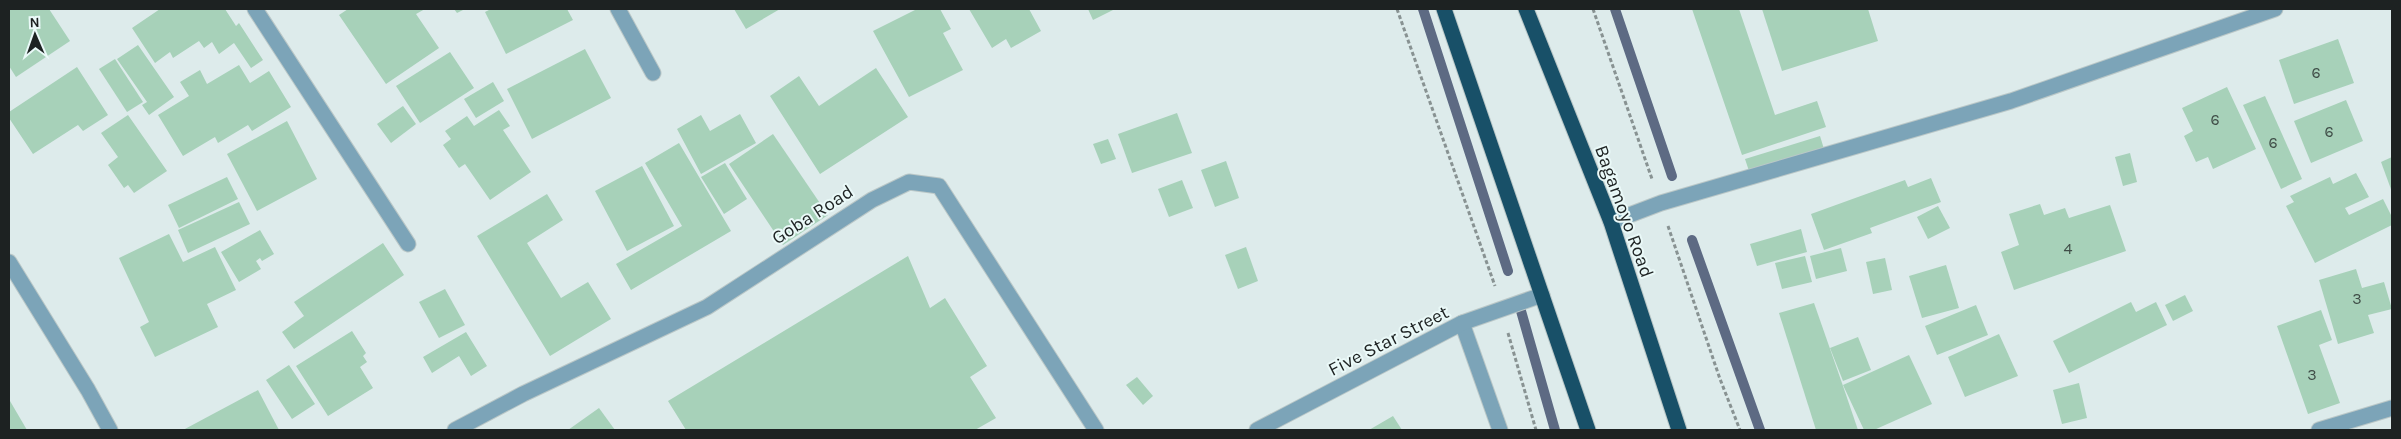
<svg xmlns="http://www.w3.org/2000/svg" width="2401" height="439" font-family="Karla,sans-serif">
<style>
.lines{fill:none;stroke-linecap:round;stroke-linejoin:round}
.stream{stroke:#5d6a83;stroke-width:10}
.building{fill:#a7d1b9}
.minor-casing{stroke:#bac7c7;stroke-width:17}
.highway-casing{stroke:#bac7c7;stroke-width:17}
.path{stroke:#889292;stroke-width:3;stroke-dasharray:4 2.5;stroke-linecap:butt}
.minor{stroke:#7ca4b8;stroke-width:15}
.highway{stroke:#185068;stroke-width:15}
.labels{text-anchor:middle;stroke-width:4;stroke-linejoin:round;paint-order:stroke}
.number-label{font-size:16px;fill:#404e48}
.street-label{font-size:19px;fill:#1d2222;stroke:#eaf9f8}
</style>
<rect width="100%" height="100%" fill="#ddebeb"/>
<g class="lines">
<g class="stream">
<path d="M1423,9l85,262"/>
<path d="M1615,9l57,167"/>
<path d="M1692,240l68,190"/>
<path d="M1519,304l36,126"/>
</g>
</g>
<g class="building">
<path d="M9,9h40l21,32 -54,36 -7,-11z"/>
<path d="M160,9h65l11,17 3,-3 24,37 -12,8 -17,-25 -15,11 -7,-12 -8,6 -5,-7 -26,17 -3,-6 -15,11 -23,-35z"/>
<path d="M348,9h77l-9,5 23,34 -53,36 -47,-69z"/>
<path d="M454,9h11l-8,4z"/>
<path d="M491,9h76l6,11 -67,34 -21,-42z"/>
<path d="M734,9h46l-34,20z"/>
<path d="M917,9h23l11,20 -8,4 20,37 -54,27 -36,-66z"/>
<path d="M969,9h60l12,22 -30,17 -5,-9 -14,9z"/>
<path d="M1088,9h27l-22,11z"/>
<path d="M1692,9h47l36,106 42,-14 9,26 -84,28z"/>
<path d="M1762,9h106l10,32 -96,30z"/>
<path d="M2338,39l16,44 -60,21 -15,-44z"/>
<path d="M138,45l36,52 -25,18 -7,-10 5,-3 -30,-43z"/>
<path d="M585,49l26,49 -79,41 -25,-50z"/>
<path d="M450,52l24,36 -54,35 -24,-37z"/>
<path d="M115,59l28,43 -16,10 -28,-43z"/>
<path d="M239,65l11,18 19,-12 22,36 -39,24 -4,-6 -30,18 -3,-6 -32,19 -25,-41 31,-19 -9,-14 20,-12 7,14z"/>
<path d="M77,67l31,48 -25,16 -5,-6 -45,29 -24,-36v-6z"/>
<path d="M876,68l32,49 -88,57 -50,-78 29,-20 20,30z"/>
<path d="M493,82l11,19 -28,17 -12,-19z"/>
<path d="M2227,87l29,62 -43,20 -5,-12 -12,5 -12,-26 9,-5 -11,-23z"/>
<path d="M2265,96l37,83 -21,10 -38,-84z"/>
<path d="M2346,100l17,41 -52,22 -17,-42z"/>
<path d="M403,106l13,18 -25,19 -14,-19z"/>
<path d="M499,110l11,16 -7,4 28,42 -41,28 -25,-36 -6,4 -16,-23 8,-6 -6,-8 22,-15 7,10z"/>
<path d="M1177,113l15,40 -60,20 -14,-39z"/>
<path d="M740,114l16,29 -55,31 -24,-45 24,-14 9,16z"/>
<path d="M128,115l39,56 -33,22 -6,-8 -4,3 -16,-23 10,-8 -17,-24z"/>
<path d="M287,121l30,58 -60,32 -30,-57z"/>
<path d="M773,134l55,81 -45,30 -54,-81z"/>
<path d="M1820,136l4,13 -75,22 -4,-12z"/>
<path d="M1108,139l8,20 -15,5 -8,-20z"/>
<path d="M679,143l52,88 -100,59 -15,-26 66,-38 -37,-63z"/>
<path d="M2130,153l7,29 -14,4 -8,-29z"/>
<path d="M2392,157v35l-11,-30z"/>
<path d="M1226,161l13,37 -24,9 -14,-37z"/>
<path d="M725,163l22,36 -23,15 -23,-37z"/>
<path d="M642,166l32,60 -47,25 -32,-60z"/>
<path d="M2356,173l13,24 -24,11 4,7 34,-16 9,18v8l-77,38 -29,-57 8,-4 -4,-6 40,-19 3,7z"/>
<path d="M227,177l11,22 -59,29 -11,-23z"/>
<path d="M1931,178l10,24 -71,26 2,5 -48,17 -13,-36 94,-34 3,7z"/>
<path d="M1182,180l11,28 -24,9 -11,-28z"/>
<path d="M547,194l16,26 -36,23 34,55 27,-16 23,37 -61,37 -73,-120z"/>
<path d="M239,202l11,22 -62,29 -10,-23z"/>
<path d="M2040,204l4,11 21,-7 4,10 41,-13 16,46 -112,39 -13,-38 18,-7 -10,-31z"/>
<path d="M1938,206l12,22 -22,11 -11,-22z"/>
<path d="M1801,229l6,23 -50,14 -7,-22z"/>
<path d="M260,230l14,24 -12,7 -2,-3 -4,3 5,8 -22,13 -18,-30z"/>
<path d="M169,234l14,28 32,-15 21,43 -29,14 11,23 -63,30 -15,-30 9,-5 -30,-64z"/>
<path d="M383,243l21,32 -110,74 -12,-17 22,-16 -10,-14z"/>
<path d="M1246,247l12,34 -20,8 -13,-34z"/>
<path d="M1841,248l6,23 -31,8 -6,-23z"/>
<path d="M908,256l22,52 15,-10 42,68 -17,11 26,41 -21,12h-289l-18,-29z"/>
<path d="M1805,256l7,26 -30,7 -7,-26z"/>
<path d="M1885,258l7,32 -19,4 -7,-32z"/>
<path d="M1946,265l13,43 -37,10 -13,-42z"/>
<path d="M2356,269l6,19 22,-6 8,27 -24,6 6,18 -36,11 -19,-64z"/>
<path d="M445,289l20,36 -26,13 -20,-36z"/>
<path d="M2185,295l8,16 -20,10 -8,-16z"/>
<path d="M2131,302l5,10 20,-10 11,23 -98,48 -16,-32z"/>
<path d="M1814,303l29,83 15,44h-42l-37,-117z"/>
<path d="M1976,305l12,30 -51,20 -12,-29z"/>
<path d="M2321,310l11,30 -13,5 21,58 -32,11 -31,-88z"/>
<path d="M352,331l14,22 -3,3 4,6 -7,5 13,21 -45,28 -32,-50z"/>
<path d="M466,332l21,34 -16,10 -12,-20 -27,17 -9,-16z"/>
<path d="M1999,334l19,42 -53,21 -17,-40z"/>
<path d="M1858,337l13,33 -28,11 -13,-33z"/>
<path d="M1909,355l23,49 -58,26h-10l-21,-45z"/>
<path d="M289,365l26,39 -23,15 -26,-39z"/>
<path d="M1137,377l16,19 -10,9 -17,-20z"/>
<path d="M2079,383l8,35 -25,6 -9,-34z"/>
<path d="M258,390l21,40h-96z"/>
<path d="M9,401h1l17,29h-18z"/>
<path d="M599,408l16,22h-47z"/>
<path d="M1393,416l9,14h-33z"/>
</g>
<g class="lines">
<defs>
<g id="minor">
<path d="M255,9l153,235"/>
<path d="M618,9l35,64"/>
<path d="M1611,222l50,-19 350,-102 264,-92"/>
<path d="M9,262l79,128 22,40"/>
<path d="M1462,323l38,107"/>
<path d="M455,430l68,-36 184,-87 165,-107 37,-18 30,4 157,244"/>
<path d="M1257,430l205,-107 80,-28"/>
<path d="M2319,430l73,-22"/>
</g>
<g id="highway">
<path d="M1444,9l144,421"/>
<path d="M1526,9l85,213 68,208"/>
</g>
</defs>
<use href="#minor" class="minor-casing"/>
<use href="#highway" class="highway-casing"/>
<g class="path">
<path d="M1397,9l98,277"/>
<path d="M1593,9l59,170"/>
<path d="M1668,226l52,153 20,51"/>
<path d="M1508,333l28,97"/>
</g>
<use href="#minor" class="minor"/>
<use href="#highway" class="highway"/>
</g>
<g class="labels">
<g class="number-label">
<text x="2316" y="78">6</text>
<text x="2215" y="125">6</text>
<text x="2329" y="137">6</text>
<text x="2273" y="148">6</text>
<text x="2068" y="254">4</text>
<text x="2357" y="304">3</text>
<text x="2312" y="380">3</text>
</g>
<g class="street-label">
<text transform="translate(1625 211) rotate(70)" y="7">Bagamoyo Road</text>
<text transform="translate(812 214) rotate(-33)" y="7">Goba Road</text>
<text transform="translate(1388 340) rotate(-27)" y="7">Five Star Street</text>
</g>
</g>
<rect width="2401" height="439" fill="none" stroke="#1d2222" stroke-width="20"/>
<g transform="translate(35 35) rotate(358)" stroke="#eaf9f8" stroke-width="4" paint-order="stroke">
<path d="M0-4L9 19L0 12L-9 19Z" fill="#1d2222"/>
<text y="-8" font-size="14" font-weight="bold" text-anchor="middle" fill="#1d2222">N</text>
</g>
</svg>
